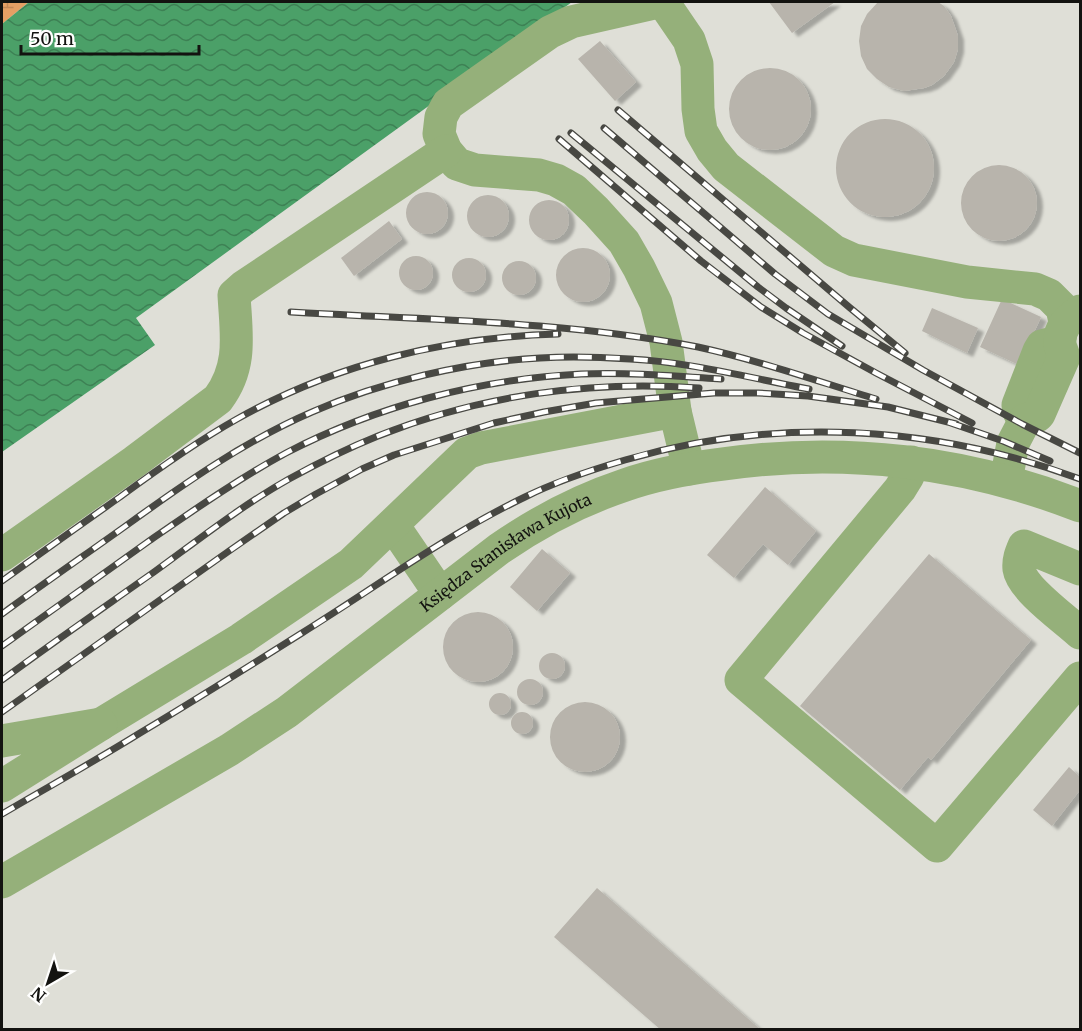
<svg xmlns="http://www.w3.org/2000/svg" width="1082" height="1031" font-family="Merriweather,serif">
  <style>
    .wetland { fill: url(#wetland-marsh) }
    .water { fill: url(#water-waves) }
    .building { fill: #b8b4ac; filter: url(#shadow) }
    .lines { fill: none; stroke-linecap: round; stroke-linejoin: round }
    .minor { stroke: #95b07a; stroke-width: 33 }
    .rail-casing { stroke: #484843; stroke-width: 7 }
    .rail { stroke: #fffffe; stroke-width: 4.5; stroke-dasharray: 14; stroke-linecap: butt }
    .labels { text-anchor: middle; stroke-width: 4.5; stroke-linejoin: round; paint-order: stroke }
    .street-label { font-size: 16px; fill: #131310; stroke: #fffffe }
  </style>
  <defs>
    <pattern id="wetland-marsh" width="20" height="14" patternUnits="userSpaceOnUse" patternTransform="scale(1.5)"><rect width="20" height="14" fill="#e59f64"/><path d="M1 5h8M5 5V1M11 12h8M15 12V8" fill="none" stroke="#c48856"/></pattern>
    <pattern id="water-waves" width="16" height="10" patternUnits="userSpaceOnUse" patternTransform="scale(1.5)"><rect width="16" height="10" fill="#4ba068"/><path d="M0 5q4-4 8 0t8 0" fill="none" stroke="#3d8154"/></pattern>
    <filter id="shadow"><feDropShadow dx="6" dy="4" stdDeviation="1.5" flood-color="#0004"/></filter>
  </defs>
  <rect width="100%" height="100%" fill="#dfdfd7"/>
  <path class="wetland" d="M3,2H29L2,24V3Z"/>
  <path class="water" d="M29,2H572L136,318L155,345L2,452V24Z"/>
  <path class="building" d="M769,2H835L792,33Z
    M878,2H938L944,6L951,16L958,36V49L954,62L944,76L932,85L924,88L904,91L889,87L877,79L867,69L861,56L859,41L861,26L867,14Z
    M600,41L636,82L615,101L578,59Z
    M729 109a41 41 0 1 1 82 0a41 41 0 1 1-82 0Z
    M836 168a49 49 0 1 1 98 0a49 49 0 1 1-98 0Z
    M961 203a38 38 0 1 1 76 0a38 38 0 1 1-76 0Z
    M406 213a21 21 0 1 1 42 0a21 21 0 1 1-42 0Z
    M467 216a21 21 0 1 1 42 0a21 21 0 1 1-42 0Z
    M529 220a20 20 0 1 1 40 0a20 20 0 1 1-40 0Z
    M389,221L402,239L354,276L341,258Z
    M556 275a27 27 0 1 1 54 0a27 27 0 1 1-54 0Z
    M399 273a17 17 0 1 1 34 0a17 17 0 1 1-34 0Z
    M452 275a17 17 0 1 1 34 0a17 17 0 1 1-34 0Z
    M502 278a17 17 0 1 1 34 0a17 17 0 1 1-34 0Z
    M1002,299L1041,317L1019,365L980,347Z
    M932,308L978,328L967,353L922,331Z
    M765,487L816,531L788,565L763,544L734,578L707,555Z
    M542,549L570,573L537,611L510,587Z
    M929,554L1031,640L931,760L928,757L900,790L800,706Z
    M443 647a35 35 0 1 1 70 0a35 35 0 1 1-70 0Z
    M539 666a13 13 0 1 1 26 0a13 13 0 1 1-26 0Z
    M517 692a13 13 0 1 1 26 0a13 13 0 1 1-26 0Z
    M489 704a11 11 0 1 1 22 0a11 11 0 1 1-22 0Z
    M550 737a35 35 0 1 1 70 0a35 35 0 1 1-70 0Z
    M511 723a11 11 0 1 1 22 0a11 11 0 1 1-22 0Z
    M1069,767L1080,777V790L1052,826L1033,810Z
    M597,888L761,1030H661L554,937Z"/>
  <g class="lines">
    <g class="minor">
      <path d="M659,2L571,22L550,32L448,104L441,117L439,134L446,151L457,164L475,170L539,175L556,180L574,190L596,211L624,242L639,268L656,303L666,342L675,411"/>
      <path d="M663,2L689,40L697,64L698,109L701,131L712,150L726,167L834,251L854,260L967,282L1035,289L1049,295L1062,308L1065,322"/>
      <path d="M1025,420L1019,412L1018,405L1039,351L1042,346L1053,343L1060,337"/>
      <path d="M911,462L908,476L900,489L741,680L937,846L1080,678"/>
      <path d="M1006,481L1013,443L1025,420L1037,416L1039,414L1064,357C1063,352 1060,348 1060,343C1059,327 1069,319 1080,311"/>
      <path d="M393,525L440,594"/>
      <path d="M2,555L134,462L218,399C243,366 236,333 234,295L243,287L446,151"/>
      <path d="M1080,569L1024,546C1021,553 1018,560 1019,569C1022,589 1065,619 1080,633"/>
      <path d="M101,724L241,639L351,564L467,453L481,448L675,411L689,469"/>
      <path d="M2,741L101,724L2,786"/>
      <path id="s1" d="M2,882L229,750L287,712L499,549C538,522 580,500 625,485C656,474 690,468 723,464C844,447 966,461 1080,506"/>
    </g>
    <defs>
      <path id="rail" d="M618,110L849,307L905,353
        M604,128L775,274L828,314L923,370L1022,424L1080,453
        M571,133L758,287L786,308L842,346
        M559,139L701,261L761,307L803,333L876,373L972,423
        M291,312C427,320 564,321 698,347C758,360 817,381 876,399
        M948,422L1003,441L1050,461
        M2,581C41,553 80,525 120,497C158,469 196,442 237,419C335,364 446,337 558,334
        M2,614C43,584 85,555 127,525C185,483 245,441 312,412C380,382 465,362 540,358C570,356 600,357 630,359C690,362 750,378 809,389
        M2,646C51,611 100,576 149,541C194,510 238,479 286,453C376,406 479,379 581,374C628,372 675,376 721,379
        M2,680C52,643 103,608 154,572C198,540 241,506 289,479C318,463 348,448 378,436C480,395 591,380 699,388
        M2,712L229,551L284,513L316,494L362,469L394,455L494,423L544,412L596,403L714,393H758L808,396L888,407L956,424
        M2,814C48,787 95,761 140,733C195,700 248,667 302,633C376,587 446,535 525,497C557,481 591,470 625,460C775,416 935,425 1080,479"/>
    </defs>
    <use href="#rail" class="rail-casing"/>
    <use href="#rail" class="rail"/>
  </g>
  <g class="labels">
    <g class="street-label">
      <text dy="6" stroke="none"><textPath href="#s1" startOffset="603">Księdza Stanisława Kujota</textPath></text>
    </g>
  </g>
  <rect width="1082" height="1031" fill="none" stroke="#131310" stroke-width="6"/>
  <g transform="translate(48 983) rotate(219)" stroke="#fffffe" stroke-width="4.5" paint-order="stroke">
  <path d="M0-4.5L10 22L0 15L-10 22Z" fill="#131310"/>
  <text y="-9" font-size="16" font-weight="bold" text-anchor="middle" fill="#131310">N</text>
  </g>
  <path d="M21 45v9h178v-9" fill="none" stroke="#131310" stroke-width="3"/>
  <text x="30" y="45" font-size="18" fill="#131310" stroke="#fffffe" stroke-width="4.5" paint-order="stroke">50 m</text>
</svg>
